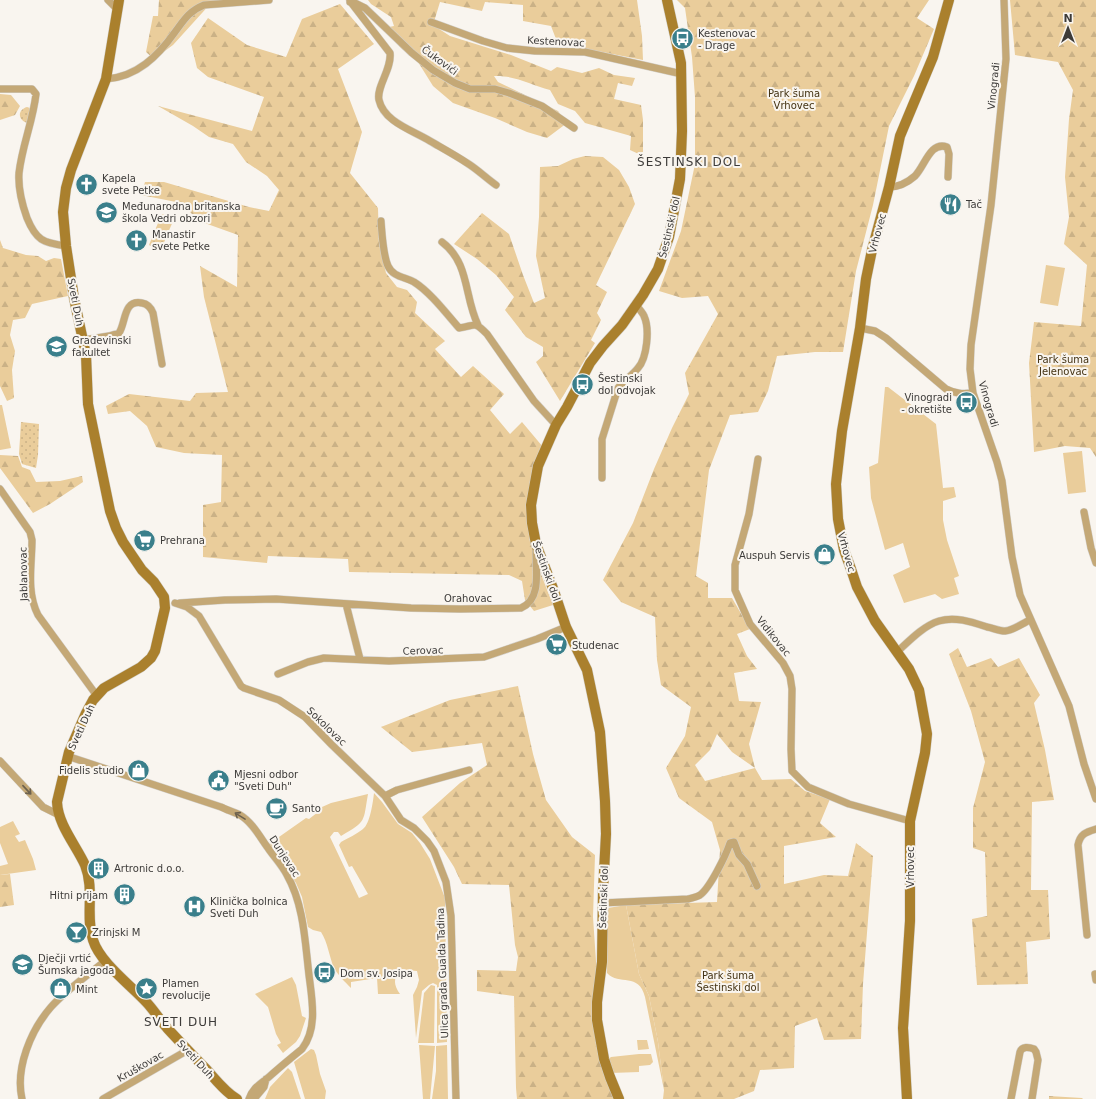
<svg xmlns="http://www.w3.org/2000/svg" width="1096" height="1099" font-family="'DejaVu Sans',sans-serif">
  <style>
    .green { fill: #eacd9b }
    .forest { fill: url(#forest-firs); fill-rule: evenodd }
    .park { fill: url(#park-dots) }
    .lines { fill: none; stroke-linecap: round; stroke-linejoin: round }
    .street-casing { stroke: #d3d0cb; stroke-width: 8 }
    .secondary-casing { stroke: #d3d0cb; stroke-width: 11 }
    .street { stroke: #c4a876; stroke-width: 7 }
    .secondary { stroke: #aa802d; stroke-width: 10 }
    .oneway { stroke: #6c614e }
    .labels { text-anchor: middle; stroke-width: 4; stroke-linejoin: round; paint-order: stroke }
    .poi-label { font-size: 10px; fill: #3d3b39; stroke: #f9f5ef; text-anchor: start }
    .street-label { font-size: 10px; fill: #3d3b39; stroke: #f9f5ef }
    .park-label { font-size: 10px; fill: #433212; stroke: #f9f5ef }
    .quarter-label { font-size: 12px; letter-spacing: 1px; fill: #3d3b39; stroke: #f9f5ef }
  </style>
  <defs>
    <pattern id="forest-firs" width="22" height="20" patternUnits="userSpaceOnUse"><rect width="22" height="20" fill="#eacd9b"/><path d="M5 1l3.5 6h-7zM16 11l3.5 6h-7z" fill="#cab186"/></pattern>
    <pattern id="park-dots" width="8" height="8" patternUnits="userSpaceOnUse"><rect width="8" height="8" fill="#eacd9b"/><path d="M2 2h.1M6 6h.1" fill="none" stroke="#cab186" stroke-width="1.8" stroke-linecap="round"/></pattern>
  </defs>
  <rect width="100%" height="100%" fill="#f9f5ef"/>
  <path class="green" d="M162,214L174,219L167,235L155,230Z
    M1046,265L1065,268L1058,306L1040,303Z
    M885,387H888L936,424L943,488L954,487L956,497L943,501V520L947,540L959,576L954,578L959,594L942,599L935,594L904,603L893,575L910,567L903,543L885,550L871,498L869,467L878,463Z
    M0,405H2L11,448L0,450Z
    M1082,451L1086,492L1068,494L1063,453Z
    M374,793L382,802L398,824L412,833L420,843L430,859L445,898L447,1042L437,1043V985L433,983L429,985L422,991L416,1038L413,995L417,987L419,980L417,971L406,970L399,971C393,980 394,985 400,994H378L377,978L351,982V988C345,982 338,975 334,968C329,956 328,943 321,932L313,930L308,927L302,897L296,883L269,844L306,818L309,819L322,809V807L331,803L368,794C363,822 367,821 341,836L338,832H334L330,837L359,898L368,894L352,866L349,867L339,845L341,842C348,838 357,834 363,829C370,824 373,802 374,793Z
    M13,821L20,834L15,836L19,842L25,840L33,859L36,870L0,875V866L8,864L0,843V827Z
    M626,905L639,974L649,996L658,1042L664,1090L645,997C639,972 619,986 607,973L608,908Z
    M292,977L296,985L302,1016L306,1018L300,1036L296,1042L283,1053L277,1045L281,1043L276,1034L268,1007L255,994Z
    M431,985L435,986L434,1043H418L424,993Z
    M637,1040H647L649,1049L638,1050Z
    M419,1045L435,1046L430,1099H423Z
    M447,1045L448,1099H432L436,1071V1046Z
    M311,1049L314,1050L316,1055L320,1074L326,1091L325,1099H305L294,1062Z
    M639,1054H651L653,1062L650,1065L639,1066V1072L611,1073L607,1060L611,1057Z
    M288,1068L292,1072L301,1099H265L270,1087Z"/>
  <path class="forest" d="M159,0H253L212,2L173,45L154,59L146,52L153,16H158Z
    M368,0H637L642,36L643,60L571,46L556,39L551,26L523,21V5L485,2L482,11L440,2L433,25L450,36L511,55L551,71L557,67L582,73L599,68L614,75L635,78L632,86L618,83L614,99L641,105L643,120V156L630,150L631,136L585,123L575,111L558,104L550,90C531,85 514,75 494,76L498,82L558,111L567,123L547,138L527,132L495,118L453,103L433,86L418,62L401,48L384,28L394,26L391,17L371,4Z
    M677,0H929L917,18L934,29L914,76L889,126L873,205L856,271L843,352H815L777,356L768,391L758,412L730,415L709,470L696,576L708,583V598H732L750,629L737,634L747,656L757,669L734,673L739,701L761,702L749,744L755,768L762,780L791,779L805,791L830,799L820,823L836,837L784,846V884L824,875L848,876L856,843L873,856L863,984L861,1039L824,1040L817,1018L795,1026L794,1068L760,1070L754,1091L734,1099H663L664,1090L658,1042L649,996L639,974L626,905L717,902L720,850L712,822L679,798L666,768L685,736L691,707L661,685L657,660L655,617L621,602L603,580L633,523L654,469L672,428L689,394L685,373L718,314L708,296L682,298L659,291L681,231L695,164V97L692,57L685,8ZM717,734L732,752L755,768L705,781L695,765L710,750Z
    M1010,0H1096V457L1090,448L1065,446L1034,452L1029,363L1034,322L1081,326L1087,265L1064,244L1069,217L1065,177L1069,119L1073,90L1058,62L1015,55Z
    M340,4L374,44L338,69L362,132L350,173L378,208L379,243L386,273L397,287L407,290L417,302L415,313L445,341L435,349L461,377L473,366L504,394L490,410L510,434L522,422L543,447L533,465L527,503L530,542L539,569L553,605L534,611L525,600L522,581L509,575L349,572L348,559L268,556L267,563L203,557V505L221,502L222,455L184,453L156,447L147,426L130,411L108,414L106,406L129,394L190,401L196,393L228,392L204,297L200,266L237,287L238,235L199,221L181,203L141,195L145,182H164L249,207L269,211L279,190L267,176L246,162L233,144L209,137L193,126L158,106L252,131L264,97L208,77L197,68L191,43L208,18L247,45L286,57L302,19Z
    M0,94L11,95L20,106L15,115L0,120Z
    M585,156L603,157L619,170L629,187L635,204L596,285L607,292L597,313L601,320L591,340L595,343L560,401L536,362L543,356V347L526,337L505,310L514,297L496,275L477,259L454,244L482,213L509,234L523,275L534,303L545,298L536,256L539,217L540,167L558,166L573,159Z
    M0,240L3,248L26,255L38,256L46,261L54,258L61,259L68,296L32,304L25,318L13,320L10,335L15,351L12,370L14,398L7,401L0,386Z
    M0,455L18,456L22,467L30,470L36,482L60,481L82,476L83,482L50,504L33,513L0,468Z
    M958,648L967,667L991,658L998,667L1019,658L1040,695L1034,703L1045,750L1054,800L1032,802L1031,890H1048L1050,939L1026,942L1028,984L977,985L972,919L987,916L985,852L973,848V808L985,762L971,711L949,654Z
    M518,686L533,754L546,800L572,837L595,855L593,917L597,976L594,999L615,1099H517L516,1088L514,996L477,991V970L516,971L518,957L515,945L509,885L462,884L454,867L422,817L460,783L487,765L482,743L412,752L381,727L450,700Z
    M10,874L14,905L0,907V875Z
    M1049,1096L1082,1098L1083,1099H1049Z"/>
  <path class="park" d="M27,107L30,108L27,123C18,120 17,110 27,107Z
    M155,230L167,235L161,250L149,245Z
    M21,422L39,424L38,455L36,468L22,464L19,454Z"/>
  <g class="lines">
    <defs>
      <path id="street" d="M108,0L118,10
        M1004,0L1006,59L991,205L971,345L970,369L973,393L997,462L1002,481L1012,557L1020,595L1069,706L1084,764L1096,799
        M350,1L390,53C392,69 376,87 379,100C384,122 412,130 430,141C442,148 455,155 467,163C477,169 486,178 496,185
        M350,2L355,3L365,8L412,53L433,70L455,83L470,89H495L509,93L542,106L574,128
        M431,22L483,41L507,48L535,51L585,52L682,74
        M106,79C137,77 158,56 175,32C184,20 189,11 204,5L269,0
        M1,89H32L36,94C33,121 22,146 19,173C18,188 22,204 27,218C36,240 43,243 66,246
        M889,187C899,187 907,183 915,176C925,166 930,141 947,147L949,154L948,177
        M381,221C382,234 383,255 388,266C393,277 405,277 414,282C430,292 446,313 459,328C476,326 473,320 487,334L534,401L556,425
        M442,242C470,263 464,297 478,325
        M860,328L875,331L886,338L946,389C956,394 963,394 973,393
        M84,340L109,336L119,333C126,323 123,299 142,303C148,304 151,308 153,313L162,364
        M758,459L749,514L735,565V590L750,624L783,663L790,676L792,689L791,749L792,771L808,787L849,804L910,821
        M602,478V439L618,388C624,380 632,376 638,368C647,358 650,329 644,316C643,313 639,309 637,306
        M0,489L30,532L32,540C32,564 26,592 38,615L97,696
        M1084,512L1091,548L1096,563
        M175,603L187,607L199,616L241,686L244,688L279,700L305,717L331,744L385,796L401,820L414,828L427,841L434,851L446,882L451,916L456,1099
        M180,603L225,600L276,599L411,608L460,609L521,608C543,599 535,567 536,548
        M346,604L360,659
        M897,652C909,641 923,626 939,621C955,616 972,622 987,627C993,628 999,631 1005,631C1014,630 1023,623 1030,620
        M278,674L308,662L324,658L389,661L484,657L537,639L566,627
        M67,756L221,807C227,810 234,812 240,815C252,822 260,837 268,848C274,857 282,865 287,875C304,905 305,942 309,975C312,1000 318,1028 302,1049C291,1058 280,1067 270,1076C261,1084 253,1087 249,1099
        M0,761L43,807L59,815
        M385,796L397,790L469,770
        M602,903L688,899C692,898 697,897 700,895C710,888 726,855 730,843L734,842L739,855L747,864L757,886
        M1087,935L1078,845C1080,834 1086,832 1096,829
        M1095,974L1096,980
        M22,1099C15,1068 31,1030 51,1007C66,990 87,976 105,961
        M103,1099L188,1050
        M254,1099L264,1087L266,1079
        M1011,1099L1020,1052C1022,1046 1029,1047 1034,1049L1036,1052L1038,1060L1032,1099"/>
      <path id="secondary" d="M119,0L106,79L71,170L66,188L63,212L66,246L74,298L86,355L88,404L110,511L116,528L123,542L142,570L154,582L164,597L165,608L155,651L151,658L141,667L104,688L93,700L86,713L69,752L57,802C58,825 76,845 85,865C95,890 85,916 93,940C100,963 132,986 148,1004C155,1012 160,1020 167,1028C180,1042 193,1056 207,1070C216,1080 225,1092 237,1099
        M619,1099L610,1077L604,1059L597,1020V1002L602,962L603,891L606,834L605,801L600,732L587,670L566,627L554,591L536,544L532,523L531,505L538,466L556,425L567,407L590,363L603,346L622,325L643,295L658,269L669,237L680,179L682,131L681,63L667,0
        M907,1099L903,1028L910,921V821L925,753L927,734L919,690L909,669L875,621L857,587L851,569L844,550L838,519L836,484L842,431L860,328L866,279L872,250L889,187L900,136L933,57L949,0"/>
    </defs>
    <use href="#street" class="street-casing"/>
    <use href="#secondary" class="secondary-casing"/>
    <use href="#street" class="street"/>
    <use href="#secondary" class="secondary"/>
  </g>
  <defs><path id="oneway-shaft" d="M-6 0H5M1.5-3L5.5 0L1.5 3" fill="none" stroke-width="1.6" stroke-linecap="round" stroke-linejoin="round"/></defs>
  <g class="oneway">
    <use href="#oneway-shaft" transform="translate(27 790) rotate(47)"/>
    <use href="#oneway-shaft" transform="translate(240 816) rotate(-148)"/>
  </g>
  <defs>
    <symbol id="bus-disc" viewBox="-11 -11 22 22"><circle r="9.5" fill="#3a7f8b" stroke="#f9f5ef"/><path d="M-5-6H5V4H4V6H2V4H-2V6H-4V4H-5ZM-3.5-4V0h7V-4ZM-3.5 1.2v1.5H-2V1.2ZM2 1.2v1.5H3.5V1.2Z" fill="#fff"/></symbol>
    <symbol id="church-disc" viewBox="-11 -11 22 22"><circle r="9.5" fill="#3a7f8b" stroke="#f9f5ef"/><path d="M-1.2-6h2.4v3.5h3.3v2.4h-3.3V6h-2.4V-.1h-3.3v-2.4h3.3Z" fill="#fff"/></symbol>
    <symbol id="restaurant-disc" viewBox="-11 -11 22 22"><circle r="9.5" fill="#3a7f8b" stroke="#f9f5ef"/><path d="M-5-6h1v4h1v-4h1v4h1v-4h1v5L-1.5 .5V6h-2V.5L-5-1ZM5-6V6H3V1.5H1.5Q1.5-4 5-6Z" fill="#fff"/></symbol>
    <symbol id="school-disc" viewBox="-11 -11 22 22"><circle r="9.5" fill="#3a7f8b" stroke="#f9f5ef"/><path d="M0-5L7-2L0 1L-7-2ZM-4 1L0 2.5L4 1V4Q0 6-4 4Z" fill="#fff"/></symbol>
    <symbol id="university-disc" viewBox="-11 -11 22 22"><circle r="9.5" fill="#3a7f8b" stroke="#f9f5ef"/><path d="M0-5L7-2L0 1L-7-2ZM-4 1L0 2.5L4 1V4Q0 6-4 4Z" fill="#fff"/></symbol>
    <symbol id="supermarket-disc" viewBox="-11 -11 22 22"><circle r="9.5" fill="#3a7f8b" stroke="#f9f5ef"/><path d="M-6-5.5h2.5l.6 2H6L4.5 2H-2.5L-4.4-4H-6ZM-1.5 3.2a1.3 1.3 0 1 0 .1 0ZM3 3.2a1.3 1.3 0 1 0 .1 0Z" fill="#fff"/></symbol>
    <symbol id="shop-disc" viewBox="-11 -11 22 22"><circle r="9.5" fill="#3a7f8b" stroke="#f9f5ef"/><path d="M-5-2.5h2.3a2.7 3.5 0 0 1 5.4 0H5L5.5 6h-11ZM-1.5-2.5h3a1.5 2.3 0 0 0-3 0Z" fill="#fff"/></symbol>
    <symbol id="civic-disc" viewBox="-11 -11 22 22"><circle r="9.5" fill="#3a7f8b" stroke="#f9f5ef"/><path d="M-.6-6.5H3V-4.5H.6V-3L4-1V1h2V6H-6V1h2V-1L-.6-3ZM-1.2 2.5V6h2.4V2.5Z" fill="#fff"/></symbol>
    <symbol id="cafe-disc" viewBox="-11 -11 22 22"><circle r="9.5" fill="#3a7f8b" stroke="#f9f5ef"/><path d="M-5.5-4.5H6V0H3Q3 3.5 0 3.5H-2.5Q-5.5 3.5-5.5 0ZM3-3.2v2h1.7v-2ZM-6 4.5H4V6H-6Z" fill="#fff"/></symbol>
    <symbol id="building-disc" viewBox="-11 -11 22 22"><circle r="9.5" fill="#3a7f8b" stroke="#f9f5ef"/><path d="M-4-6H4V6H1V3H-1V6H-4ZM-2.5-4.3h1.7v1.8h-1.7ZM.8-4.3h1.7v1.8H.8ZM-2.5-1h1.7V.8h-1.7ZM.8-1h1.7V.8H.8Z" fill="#fff"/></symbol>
    <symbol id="hospital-disc" viewBox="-11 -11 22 22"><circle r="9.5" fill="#3a7f8b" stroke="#f9f5ef"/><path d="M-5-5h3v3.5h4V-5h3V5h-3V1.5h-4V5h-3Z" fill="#fff"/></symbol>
    <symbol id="bar-disc" viewBox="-11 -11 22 22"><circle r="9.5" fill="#3a7f8b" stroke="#f9f5ef"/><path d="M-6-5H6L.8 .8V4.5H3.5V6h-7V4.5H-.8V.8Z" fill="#fff"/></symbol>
    <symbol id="sight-disc" viewBox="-11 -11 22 22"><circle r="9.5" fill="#3a7f8b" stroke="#f9f5ef"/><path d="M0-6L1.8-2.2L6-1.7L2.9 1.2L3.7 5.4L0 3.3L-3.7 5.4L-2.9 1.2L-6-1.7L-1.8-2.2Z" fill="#fff"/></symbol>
  </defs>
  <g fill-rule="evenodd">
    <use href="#bus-disc" x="670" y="26" width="25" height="25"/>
    <use href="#church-disc" x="74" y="172" width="25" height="25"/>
    <use href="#restaurant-disc" x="938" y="192" width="25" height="25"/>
    <use href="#school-disc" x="94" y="200" width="25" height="25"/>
    <use href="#church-disc" x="124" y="228" width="25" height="25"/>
    <use href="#university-disc" x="44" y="334" width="25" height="25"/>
    <use href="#bus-disc" x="570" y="372" width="25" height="25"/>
    <use href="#bus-disc" x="954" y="390" width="25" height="25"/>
    <use href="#supermarket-disc" x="132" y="528" width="25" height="25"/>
    <use href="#shop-disc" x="812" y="542" width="25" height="25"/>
    <use href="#supermarket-disc" x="544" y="632" width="25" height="25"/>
    <use href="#shop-disc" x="126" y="758" width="25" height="25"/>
    <use href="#civic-disc" x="206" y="768" width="25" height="25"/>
    <use href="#cafe-disc" x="264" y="796" width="25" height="25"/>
    <use href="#building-disc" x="86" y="856" width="25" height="25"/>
    <use href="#building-disc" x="112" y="882" width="25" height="25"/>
    <use href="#hospital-disc" x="182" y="894" width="25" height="25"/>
    <use href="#bar-disc" x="64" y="920" width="25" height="25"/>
    <use href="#school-disc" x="10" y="952" width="25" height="25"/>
    <use href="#bus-disc" x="312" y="960" width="25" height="25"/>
    <use href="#shop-disc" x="48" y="976" width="25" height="25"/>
    <use href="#sight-disc" x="134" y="976" width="25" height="25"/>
  </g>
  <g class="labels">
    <g class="poi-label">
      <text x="698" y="37">Kestenovac<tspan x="698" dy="12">- Drage</tspan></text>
      <text x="102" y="182">Kapela<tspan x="102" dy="12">svete Petke</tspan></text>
      <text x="966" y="208">Tač</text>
      <text x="122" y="210">Međunarodna britanska<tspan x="122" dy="12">škola Vedri obzori</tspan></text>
      <text x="152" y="238">Manastir<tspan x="152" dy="12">svete Petke</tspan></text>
      <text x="72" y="344">Građevinski<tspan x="72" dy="12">fakultet</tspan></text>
      <text x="598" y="382">Šestinski<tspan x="598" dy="12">dol odvojak</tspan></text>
      <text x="952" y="401" text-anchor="end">Vinogradi<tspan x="952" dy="12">- okretište</tspan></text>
      <text x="160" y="544">Prehrana</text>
      <text x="810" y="559" text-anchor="end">Auspuh Servis</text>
      <text x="572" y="649">Studenac</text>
      <text x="124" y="774" text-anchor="end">Fidelis studio</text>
      <text x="234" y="778">Mjesni odbor<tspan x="234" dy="12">"Sveti Duh"</tspan></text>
      <text x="292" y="812">Santo</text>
      <text x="114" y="872">Artronic d.o.o.</text>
      <text x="108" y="899" text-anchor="end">Hitni prijam</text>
      <text x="210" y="905">Klinička bolnica<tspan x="210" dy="12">Sveti Duh</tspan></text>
      <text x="92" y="936">Zrinjski M</text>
      <text x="38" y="962">Dječji vrtić<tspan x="38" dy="12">Šumska jagoda</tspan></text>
      <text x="340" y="977">Dom sv. Josipa</text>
      <text x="162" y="987">Plamen<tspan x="162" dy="12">revolucije</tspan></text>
      <text x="76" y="993">Mint</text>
    </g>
    <g class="street-label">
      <text transform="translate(556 41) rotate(3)" y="4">Kestenovac</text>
      <text transform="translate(440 60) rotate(36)" y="4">Čukovići</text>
      <text transform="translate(993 86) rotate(-84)" y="4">Vinogradi</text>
      <text transform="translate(669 227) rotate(-77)" y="4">Šestinski dol</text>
      <text transform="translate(877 233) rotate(-75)" y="4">Vrhovec</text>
      <text transform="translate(76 302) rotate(79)" y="4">Sveti Duh</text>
      <text transform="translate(989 404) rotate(74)" y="4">Vinogradi</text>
      <text transform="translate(847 552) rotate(74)" y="4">Vrhovec</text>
      <text transform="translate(547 571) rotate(70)" y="4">Šestinski dol</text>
      <text transform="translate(23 574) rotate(-91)" y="4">Jablanovac</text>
      <text x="468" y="602">Orahovac</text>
      <text transform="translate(774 636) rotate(51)" y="4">Vidikovac</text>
      <text transform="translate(423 650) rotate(-2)" y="4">Cerovac</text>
      <text transform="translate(327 726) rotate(44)" y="4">Sokolovac</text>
      <text transform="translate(81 727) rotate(-65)" y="4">Sveti Duh</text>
      <text transform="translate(285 856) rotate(57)" y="4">Dunjevac</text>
      <text transform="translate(910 867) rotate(-90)" y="4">Vrhovec</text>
      <text transform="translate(603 897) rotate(-88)" y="4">Šestinski dol</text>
      <text transform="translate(442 973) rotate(-92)" y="4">Ulica grada Gualda Tadina</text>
      <text transform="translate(196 1059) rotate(47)" y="4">Sveti Duh</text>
      <text transform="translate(140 1066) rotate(-30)" y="4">Kruškovac</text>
    </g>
    <g class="park-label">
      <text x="794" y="97">Park šuma<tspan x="794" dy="12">Vrhovec</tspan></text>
      <text x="1063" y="363">Park šuma<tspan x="1063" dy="12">Jelenovac</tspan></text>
      <text x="728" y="979">Park šuma<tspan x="728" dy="12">Šestinski dol</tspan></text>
    </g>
    <g class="quarter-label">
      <text x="689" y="166">ŠESTINSKI DOL</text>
      <text x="181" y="1026">SVETI DUH</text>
    </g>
  </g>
  <g transform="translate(1068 28)" stroke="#f9f5ef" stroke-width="3" paint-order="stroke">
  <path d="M0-3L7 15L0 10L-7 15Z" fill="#3d3b39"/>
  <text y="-6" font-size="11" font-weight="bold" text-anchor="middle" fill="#3d3b39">N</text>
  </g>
</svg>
